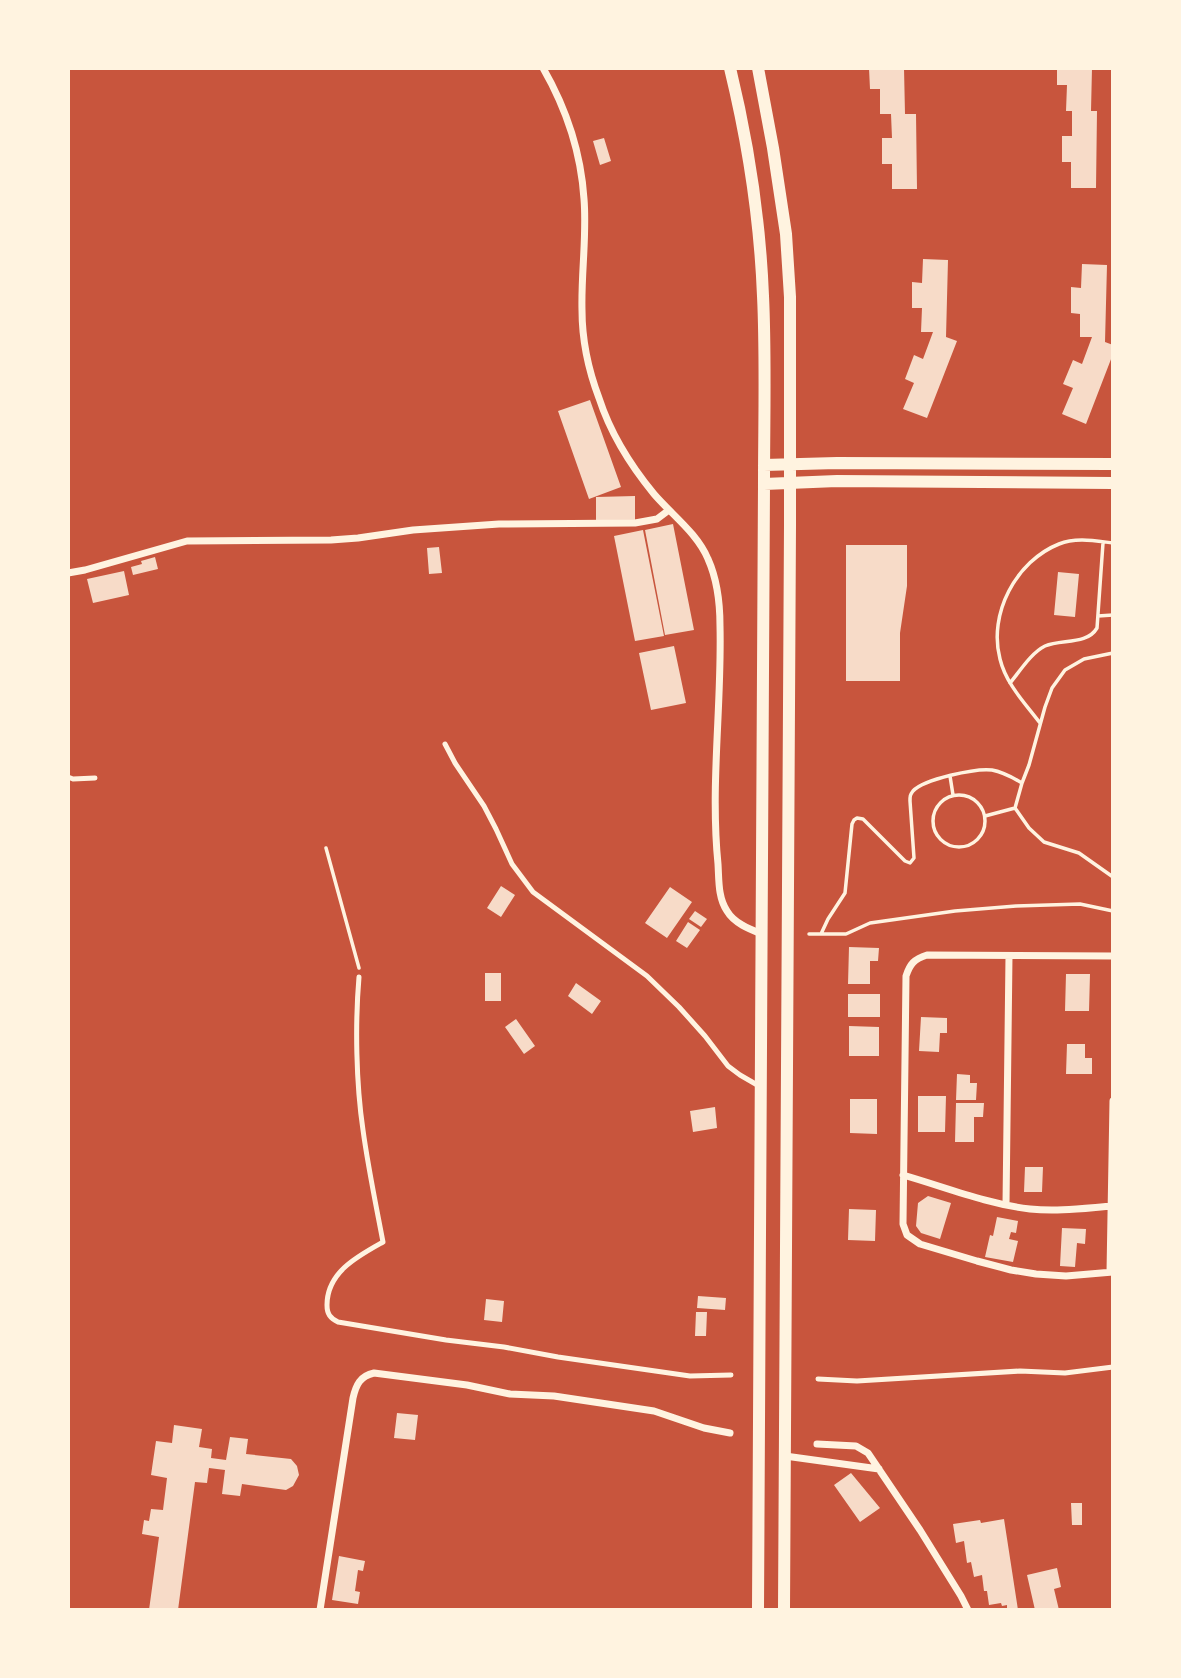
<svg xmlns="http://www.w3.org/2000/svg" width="1181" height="1678" font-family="'Noto Serif',serif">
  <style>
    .building { fill: #f7dbc8 }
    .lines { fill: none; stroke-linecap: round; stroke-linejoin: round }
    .path { stroke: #fff3e0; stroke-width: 3.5 }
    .service { stroke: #fff3e0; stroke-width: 5 }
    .minor { stroke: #fff3e0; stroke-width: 7 }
    .tertiary { stroke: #fff3e0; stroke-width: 12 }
  </style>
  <rect width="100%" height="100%" fill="#c8553d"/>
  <path class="building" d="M869,68H904L905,114H916L917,189H892V164H882V138H892L891,114H880V89H870Z
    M1057,68H1092L1091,111H1097L1096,188H1071V162H1062V136H1072V111H1066L1067,85H1057Z
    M604,138L611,161L600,165L593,141Z
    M923,259L948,260L946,337L957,341L927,418L903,409L914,383L905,379L914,355L923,359L933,332H921L922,308H912V282L922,283Z
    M1082,264L1107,265L1105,342L1113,345V354L1086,424L1062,414L1073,388L1063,384L1073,360L1082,364L1092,337H1080V314L1071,313V287L1081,288Z
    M590,400L621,487L589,499L558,411Z
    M635,496V520H596V497Z
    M673,524L694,630L665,635L645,530Z
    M643,530L664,636L635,641L614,536Z
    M846,545H907V586L900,633V681H846Z
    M439,547L442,573L429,574L427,548Z
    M155,557L158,569L133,575L131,567L142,564L141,561Z
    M124,571L129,595L93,603L87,579Z
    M1058,572L1079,574L1075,617L1054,615Z
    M674,646L686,703L651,710L639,653Z
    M501,886L515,895L501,917L487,908Z
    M670,887L692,902L667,938L645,923Z
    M695,911L707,919L701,927L689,919Z
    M688,922L700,930L687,948L676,941Z
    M849,947L879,948L878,961H870V984H848Z
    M485,973H501V1001H485Z
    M1066,974H1090L1089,1011H1065Z
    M576,983L601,1001L592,1014L568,996Z
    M848,994H880V1017H848Z
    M921,1017L947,1018V1033H940L939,1052L919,1051Z
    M516,1019L535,1046L524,1054L505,1027Z
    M849,1026L879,1027V1056H849Z
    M1067,1044H1085V1058H1092V1074H1066Z
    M957,1074L970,1075V1083H977L976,1100H956Z
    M918,1096H946L945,1132H918Z
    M850,1099H877V1134L850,1133Z
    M956,1103H984L983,1117H974V1142H955Z
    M715,1107L717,1128L693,1132L690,1111Z
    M1025,1167H1043L1042,1192H1024Z
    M928,1196L951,1203L940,1239L921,1233L916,1226L918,1203Z
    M849,1209L876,1210L875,1241L848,1240Z
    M997,1217L1018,1221L1016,1233L1011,1232L1009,1239L1018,1241L1013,1262L985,1257L990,1235L993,1236Z
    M1062,1228L1086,1229L1085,1244L1077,1243L1075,1267L1060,1266Z
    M698,1296L726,1298L725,1310L697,1308Z
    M486,1299L504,1301L502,1322L484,1320Z
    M696,1312H707L706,1336H695Z
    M397,1413L418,1415L415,1440L394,1438Z
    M174,1425L202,1429L199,1447L212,1449L211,1458L226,1460L230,1437L248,1439L246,1454L291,1459L297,1466L299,1475L293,1486L286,1490L242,1484L240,1496L222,1494L225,1470L209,1468L207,1483L195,1482L178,1610H149L159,1537L142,1534L144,1520L149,1521L151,1509L163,1510L167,1478L151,1475L156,1441L172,1443Z
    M851,1473L880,1508L860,1522L834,1485Z
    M1071,1503H1082V1525H1072Z
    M1004,1519L1018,1610L1007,1609V1605L1002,1606L1001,1603L989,1605L987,1591H984L982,1575L974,1577L971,1562L967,1563L964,1541L956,1543L953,1524L980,1520L981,1523Z
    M339,1556L365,1561L363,1571L358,1570L355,1591L360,1592L358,1604L332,1600Z
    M1057,1568L1061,1587L1054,1589L1059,1610H1035L1027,1575Z"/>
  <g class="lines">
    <path class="path" d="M1098,616L1113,615
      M1113,653L1084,659L1065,670L1052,688L1045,707L1029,765L1022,783L1015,808L1029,828L1044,842L1079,853L1113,877
      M1010,683C1020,671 1031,653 1045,646C1062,639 1087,645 1097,628L1103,543
      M1040,723C1025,703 1006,684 1000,659C988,614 1016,561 1059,544C1076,537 1096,541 1113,543
      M950,776L953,795
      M933 821a26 26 0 1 1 52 0a26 26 0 1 1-52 0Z
      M985,816L1015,808
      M326,848L359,968
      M809,934H846L870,923L955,911L1016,906L1080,904L1113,911
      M821,934L828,919L845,893L852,824L854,820L857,818L863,819L905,861L910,863L914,858L910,801C910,796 910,795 913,791C924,779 976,768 992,770C1003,772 1012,777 1022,783"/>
    <path class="service" d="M445,744L455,763L484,806L496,829L512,864L533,892L647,976L679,1007L705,1036L728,1066L740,1075L759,1086
      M68,777L73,779L95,778
      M359,977C355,1024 356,1083 363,1130C368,1167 376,1205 383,1242C358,1256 327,1272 327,1305C327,1314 330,1318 338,1322L446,1340L504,1347L558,1357L690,1376L731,1375
      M818,1379L857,1381L1020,1371L1065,1373L1113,1367"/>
    <path class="minor" d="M543,68C566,108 581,153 584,199C587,236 581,273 582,310C582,340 588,369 599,398C610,432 631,466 654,494C672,515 697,533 708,559C717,579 720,604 720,626C722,705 710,785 718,864C719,880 718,898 727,911C734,923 749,929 762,934
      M68,573L85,570L187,541L331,540L358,538L413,530L499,524L635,523L657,519L669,510
      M1113,956L927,955C914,959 910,964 906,976L903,1224L907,1235L920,1244L977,1261L1011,1270L1036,1274L1066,1276L1113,1272
      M903,1175C945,1187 987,1204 1030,1209C1058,1212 1086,1208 1113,1206
      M1006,1205L1009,956
      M1110,1272L1113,1101
      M817,1444L856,1446L868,1453L920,1530L961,1596L968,1610
      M785,1456L879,1469
      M320,1610L353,1398C356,1385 360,1376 374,1373L467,1385L510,1394L554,1396L654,1411L704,1428L730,1433"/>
    <path class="tertiary" d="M730,68C748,142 760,220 763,296C766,358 764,421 764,484L758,1610
      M758,68L773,148L786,234L790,297V525L784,1610
      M764,465L837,463L1113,464
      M764,484L837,481L1113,483"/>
  </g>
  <rect width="1181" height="1678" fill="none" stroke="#fff3e0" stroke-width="140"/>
</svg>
